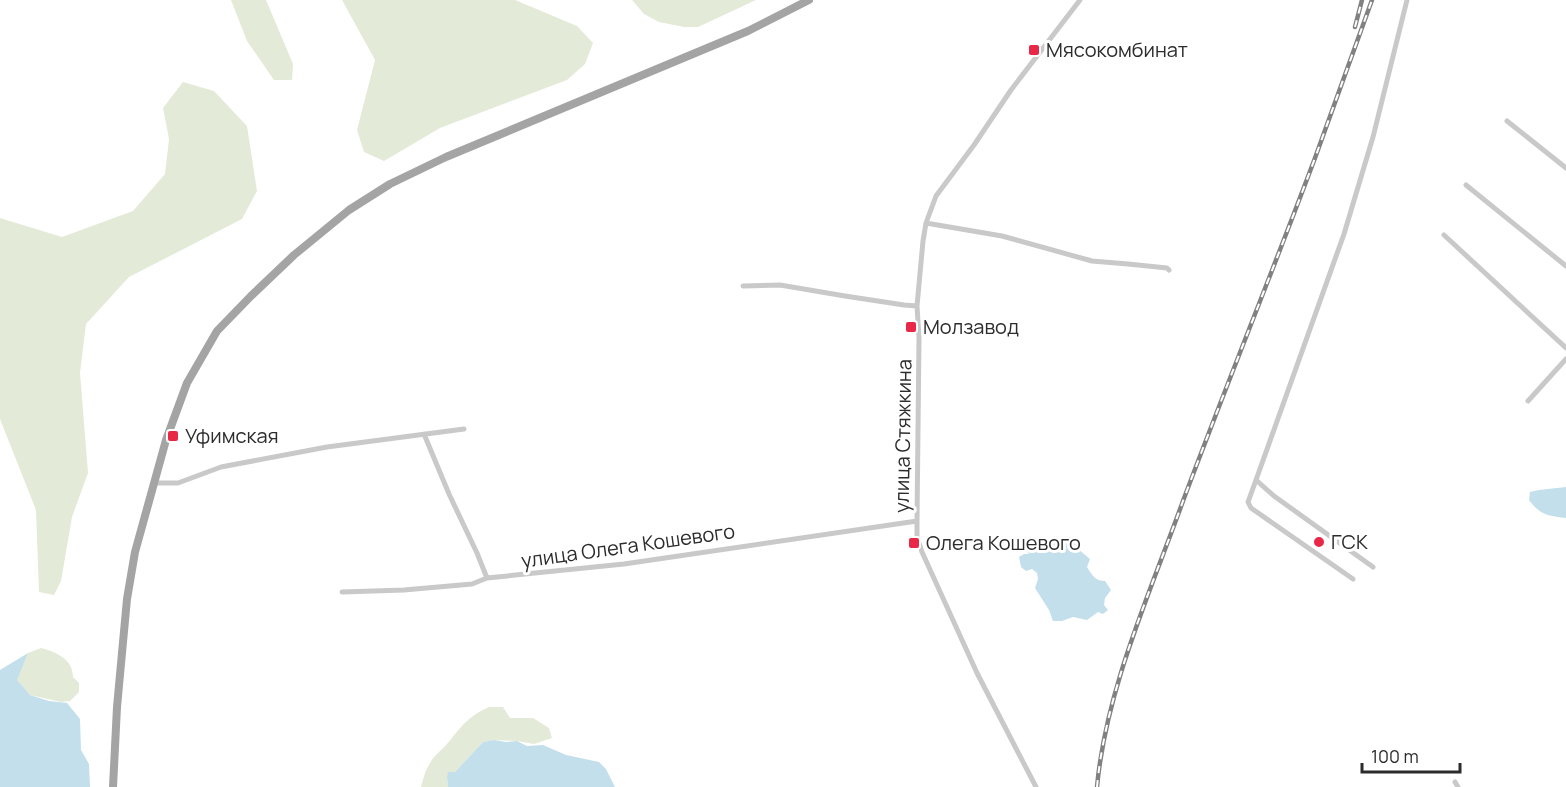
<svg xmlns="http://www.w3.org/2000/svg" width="1566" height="787" font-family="Manrope,sans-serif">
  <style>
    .green { fill: #e4ead8 }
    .water { fill: #c3dfeb }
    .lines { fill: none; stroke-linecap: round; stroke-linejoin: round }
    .minor { stroke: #c9c9c9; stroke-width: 5 }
    .primary { stroke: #a4a4a4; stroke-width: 8 }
    .rail-casing { stroke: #818181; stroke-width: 4.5 }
    .rail { stroke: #fff; stroke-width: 2; stroke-dasharray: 7; stroke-linecap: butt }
    .poi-dot { fill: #e92747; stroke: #fff; stroke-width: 2 }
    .labels { text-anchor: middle; stroke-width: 6; stroke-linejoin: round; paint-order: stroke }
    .poi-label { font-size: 20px; fill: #2c2c2c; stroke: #fff; text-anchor: start }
    .street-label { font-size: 20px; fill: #2c2c2c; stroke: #fff }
  </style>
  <rect width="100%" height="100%" fill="#fff"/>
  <path class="green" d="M231,0H266L293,64L292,80H274L247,41Z
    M342,0H515L577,26L593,43L585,64L567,80L440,128L384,161L364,152L357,130L375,60Z
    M632,0H756L698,27H684L659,22L644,14Z
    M183,82L214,91L247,126L257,191L242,219L129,277L86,324L80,373L88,473L72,517L61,581L54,595L39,592L36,510L0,419V218L62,237L133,211L165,174L169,139L163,108Z
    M41,648C56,652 73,659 73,677L79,683V692L70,701L61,702L30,695L16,680L28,653Z
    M489,707H503L510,718H533L549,728L552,738L534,744L517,741L494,740L483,742L455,772L447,778L448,787H421C423,780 425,771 429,765C433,756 441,751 447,744C461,727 468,716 489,707Z"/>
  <path class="water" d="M1566,487V518C1548,516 1540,515 1529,500L1530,492L1539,490Z
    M1071,540L1078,544V549L1090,559L1087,567C1092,575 1095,581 1105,581L1111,590L1105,598L1104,605L1108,610L1103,614L1098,612L1087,620L1073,617L1062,621H1053L1049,610L1035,588L1038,579L1037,573L1032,569L1026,571L1021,567L1019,557L1024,554H1029L1022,545L1032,546L1042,543H1061Z
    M28,653L17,680L30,695L49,701L67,703L80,719L81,750L89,764L90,787H0V670Z
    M494,740L506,742L517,741L527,746L543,745L566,755L599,762L606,769L615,787H448L447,778L448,772H455L483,742Z"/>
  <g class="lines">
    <path class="minor" d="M1507,121L1566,168
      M1466,185L1566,266
      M926,223L1002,236L1092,261L1128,264L1167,268L1169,270
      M1444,235L1566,348
      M743,286L780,285L845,296L904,305L917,306
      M1528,401L1566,359
      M424,434L449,494L477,553L487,578
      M1256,480L1248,502L1251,508L1353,579
      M155,483H178L221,467L327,447L464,429
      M1373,567L1274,496L1256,480L1344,234L1373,137L1407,0
      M342,592L404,590L472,584L487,578L624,564L917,521
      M1455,782L1458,787
      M1036,787L977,673L922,552L917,537V521L919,338L917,306L923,241L926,223L936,196L974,145L1011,90L1080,0"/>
    <path class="primary" d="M113,787L117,707L127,599L135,552L166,440L187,383L217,331L251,296L294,255L349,210L390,184L446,157L748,31L809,0"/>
    <defs>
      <path id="rail" d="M1355,27L1362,0
        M1097,787C1106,689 1150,593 1183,501C1226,386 1272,273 1315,158C1334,105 1353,53 1372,0"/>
    </defs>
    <use href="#rail" class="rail-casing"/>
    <use href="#rail" class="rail"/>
  </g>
  <g class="poi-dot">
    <rect x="1028" y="44" width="12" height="12" rx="3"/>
    <rect x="905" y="321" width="12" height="12" rx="3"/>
    <rect x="167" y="430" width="12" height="12" rx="3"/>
    <circle cx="1319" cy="542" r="6"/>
    <rect x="908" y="537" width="12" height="12" rx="3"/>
  </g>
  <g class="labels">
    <g class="poi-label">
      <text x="1046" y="57">Мясокомбинат</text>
      <text x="923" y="334">Молзавод</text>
      <text x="185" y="443">Уфимская</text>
      <text x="1331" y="549">ГСК</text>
      <text x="926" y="550">Олега Кошевого</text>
    </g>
    <g class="street-label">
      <text transform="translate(903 436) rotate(-89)" y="7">улица Стяжкина</text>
      <text transform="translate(628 546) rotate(-8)" y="7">улица Олега Кошевого</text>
    </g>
  </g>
  <path d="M1362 763v9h98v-9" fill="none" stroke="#2c2c2c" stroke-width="3"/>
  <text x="1371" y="763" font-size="18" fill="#2c2c2c" stroke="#ffffff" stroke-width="4.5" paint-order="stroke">100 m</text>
</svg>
